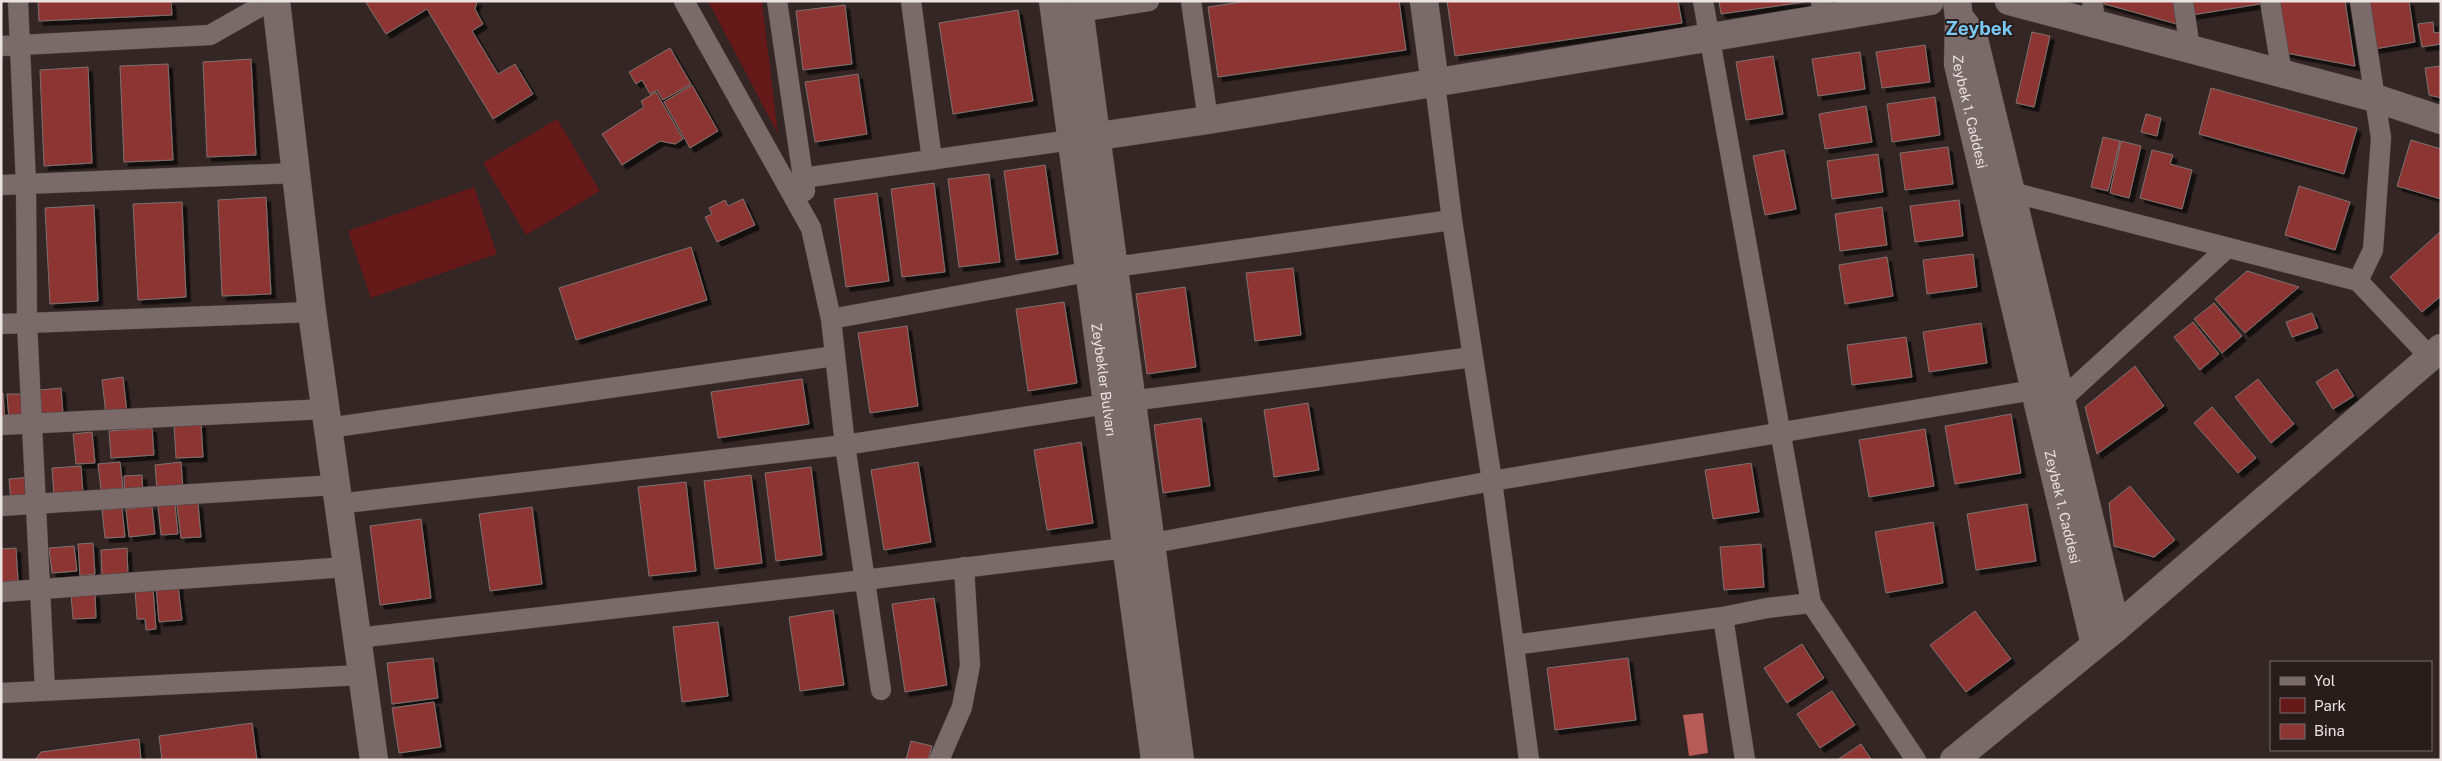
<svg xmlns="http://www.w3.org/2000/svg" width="2442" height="761" font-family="'Public Sans',sans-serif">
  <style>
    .green { fill: #651919 }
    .water { fill: #b75b56 }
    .building { fill: #8d3533; stroke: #7f716f; filter: url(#shadow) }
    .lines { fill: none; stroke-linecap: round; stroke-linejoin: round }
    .street-casing { stroke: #4c4241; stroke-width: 21 }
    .secondary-casing { stroke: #4c4241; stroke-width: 29 }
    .street { stroke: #7a6b6a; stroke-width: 20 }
    .secondary { stroke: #7a6b6a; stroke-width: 28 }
    .labels { text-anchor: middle; stroke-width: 4; stroke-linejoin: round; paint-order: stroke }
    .street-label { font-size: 14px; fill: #ebe2e1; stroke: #291d1c }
    .district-label { font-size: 19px; font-weight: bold; fill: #7ac9f5; stroke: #291d1c }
  </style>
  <defs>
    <filter id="shadow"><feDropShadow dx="4.5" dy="4.5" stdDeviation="0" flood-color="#0009"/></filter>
  </defs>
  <rect width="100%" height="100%" fill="#332625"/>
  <path class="green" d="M708,1H762L778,134Z
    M557,119L600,191L526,235L483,163Z
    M474,187L497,254L371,298L348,231Z"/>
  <path class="water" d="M1703,713L1708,753L1689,756L1683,715Z"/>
  <path class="building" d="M38,1H171L172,15L39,21Z
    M365,1H477L475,9L483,24L472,31L498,74L515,64L533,94L493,119L427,9L386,34Z
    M1249,1H1399L1406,50L1218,77L1208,7Z
    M1447,1H1678L1682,23L1455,56Z
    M1719,1H1805V2L1721,14Z
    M2101,1H2176L2180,25L2101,3Z
    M2189,1H2260V4L2192,15Z
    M2278,1H2345L2355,66L2286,53Z
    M2366,1H2409L2415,42L2374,49Z
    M845,5L852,64L803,70L796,11Z
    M1018,10L1033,101L953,114L939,23Z
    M2433,22L2434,33L2441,32V44L2422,47L2418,24Z
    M2032,32L2050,36L2034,107L2016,103Z
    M1925,45L1930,82L1882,88L1876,52Z
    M670,48L691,84L663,100L657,90L650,94L642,80L636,84L629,72Z
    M1860,52L1865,89L1818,96L1812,59Z
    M1773,56L1783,114L1746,120L1736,62Z
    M251,59L256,155L207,157L203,62Z
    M168,64L173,160L124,162L120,66Z
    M2441,66V98L2429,95L2425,68Z
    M88,67L92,163L44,166L40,70Z
    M858,74L867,134L815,142L805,82Z
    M692,85L718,131L690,148L664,102Z
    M2211,88L2357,128L2344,174L2199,134Z
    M656,92L683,139L675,144L660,141L622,165L602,134L644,107L641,101Z
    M1935,97L1940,135L1892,142L1887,104Z
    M1866,106L1872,142L1825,149L1819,114Z
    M2146,114L2161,118L2157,136L2141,132Z
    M2103,137L2120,141L2108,191L2091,187Z
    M2411,140L2441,149V199L2397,186Z
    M2121,141L2141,146L2129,198L2110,193Z
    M1948,147L1953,184L1905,190L1900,153Z
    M1784,150L1796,209L1765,215L1753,156Z
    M2152,150L2173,155L2170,164L2192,170L2182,209L2140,198Z
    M1878,154L1883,192L1832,199L1827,161Z
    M1045,165L1058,254L1016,260L1004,171Z
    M989,174L1000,262L959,267L948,179Z
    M934,183L945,272L902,277L891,189Z
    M2299,186L2350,202L2335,250L2285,235Z
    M877,193L889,281L846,287L834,199Z
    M266,197L271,294L222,296L218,200Z
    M743,199L755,225L717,242L705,217L712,214L709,208L725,200L728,206Z
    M1959,200L1963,236L1915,242L1910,206Z
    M182,202L186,297L138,300L133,204Z
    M94,205L98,301L50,304L45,208Z
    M1882,207L1887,245L1840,251L1835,214Z
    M2441,231V296L2422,312L2390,277Z
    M691,247L707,300L576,340L559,288Z
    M1973,254L1977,287L1927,294L1923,260Z
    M1887,257L1893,296L1845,304L1839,265Z
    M1293,268L1301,335L1255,341L1246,273Z
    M2247,271L2299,287L2245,333L2215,299Z
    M1185,287L1196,367L1147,374L1136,294Z
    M1064,302L1077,383L1028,391L1016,309Z
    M2214,303L2242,336L2222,353L2194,319Z
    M2312,313L2318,328L2292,337L2286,322Z
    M2193,322L2219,354L2200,370L2174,337Z
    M1981,323L1987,363L1929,372L1923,332Z
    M907,326L918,406L870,413L858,333Z
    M1906,337L1912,377L1852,385L1847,345Z
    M2135,366L2164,406L2097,454L2085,407Z
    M2337,369L2354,396L2333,409L2316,382Z
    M123,377L127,413L106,415L102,380Z
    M802,379L809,424L718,438L711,392Z
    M2258,379L2294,424L2271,443L2235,397Z
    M61,388L63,414L42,416L40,390Z
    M1,393H3L5,422H1Z
    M7,394H25L26,419L9,420Z
    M1308,403L1319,470L1274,477L1264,410Z
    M2212,407L2256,458L2238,473L2194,423Z
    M2011,414L2021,473L1955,484L1945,426Z
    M1201,418L1210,486L1163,493L1154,425Z
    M201,423L203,457L176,458L174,425Z
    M152,428L154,455L111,458L109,431Z
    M1925,429L1934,486L1869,497L1859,440Z
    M92,432L95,463L76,464L73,434Z
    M1081,442L1093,523L1047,530L1034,450Z
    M120,462L123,488L101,490L98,464Z
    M181,462L183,489L157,491L155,465Z
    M918,462L931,542L884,550L871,470Z
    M1751,463L1759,512L1713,519L1705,470Z
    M81,466L83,493L54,496L52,468Z
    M811,467L822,555L776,561L765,473Z
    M142,475L143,495L125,496L124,476Z
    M751,475L762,563L715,569L704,481Z
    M32,477L33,500L11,501L9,479Z
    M686,482L696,571L649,576L638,487Z
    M2130,486L2175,540L2154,557L2114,546L2109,503Z
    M198,503L201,537L181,538L177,505Z
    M175,504L178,534L161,535L158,506Z
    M2027,504L2036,561L1976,570L1967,514Z
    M152,506L155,534L129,537L126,509Z
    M532,507L542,584L490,591L479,514Z
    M122,508L125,537L105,538L102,510Z
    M421,519L431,598L380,605L370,526Z
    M1933,522L1943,583L1886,593L1875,532Z
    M93,543L95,574L80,576L78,544Z
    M1761,544L1764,587L1724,590L1720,547Z
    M74,546L77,571L52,573L49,548Z
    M16,548L18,581L1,582V549Z
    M127,548L128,576L102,577L101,550Z
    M178,585L182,620L159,622L156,587Z
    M153,588L156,629L146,630L145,619H137L135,589Z
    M95,593L96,618L73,619L71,595Z
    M934,598L947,685L905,692L892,604Z
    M833,610L844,685L800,691L789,617Z
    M1975,611L2011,659L1966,692L1930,645Z
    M718,622L728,696L682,702L673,627Z
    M1802,644L1824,678L1787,703L1764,668Z
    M433,658L438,698L392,704L387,663Z
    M1628,658L1636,720L1555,730L1547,668Z
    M1832,691L1855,725L1820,748L1797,714Z
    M434,702L441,747L399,753L392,708Z
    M252,723L257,760H162L159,736Z
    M139,739L141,760H35L41,752Z
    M911,741L932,746L928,760H906Z
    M1861,744L1872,760H1837Z"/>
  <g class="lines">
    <defs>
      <path id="street" d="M18,1L26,184L27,323L45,690
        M684,1L811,228L831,319L845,445L881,690
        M777,1L805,191
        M911,1L932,160
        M1191,1L1208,120
        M1703,1L1811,603L1916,760
        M1821,1L1824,19
        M2092,1L2096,23
        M2183,1L2190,49
        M2270,1L2282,74
        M1079,12L1149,1
        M1,46L210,35L270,1
        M1435,84L1452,220L1492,481L1529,760
        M803,178L1071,140
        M1,185L296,173
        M2011,192L2358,281L2430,357
        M2358,281L2373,250L2381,138L2360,1
        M831,319L1114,267L1452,220
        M1,324L312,312
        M2060,401L2226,249
        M1,425L326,409
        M328,428L835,356
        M337,504L845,445L1107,404L1473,357
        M1,506L335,485
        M1,592L346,567
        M357,638L864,580L1126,548L1492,481L2033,390
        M1514,645L1723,617
        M1,693L362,675
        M939,760L962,707L970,665L964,567
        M1745,760L1723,617L1767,608L1811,603"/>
      <g id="secondary">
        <path d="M276,1L312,312L374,760"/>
        <path id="s1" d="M1053,1L1155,760"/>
        <path d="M1078,1L1180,760"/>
        <path d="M1424,1L1435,84"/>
        <path id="s2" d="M1957,1L1959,18L1958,64L2095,645"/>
        <path d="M2009,1L2375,98L2441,120"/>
        <path d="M1963,22L1973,35L2116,628"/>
        <path d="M1071,140L1208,120L1930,1"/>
        <path d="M1954,760L2116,628L2441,348"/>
      </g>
    </defs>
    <use href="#street" class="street-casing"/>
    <use href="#secondary" class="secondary-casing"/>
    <use href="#street" class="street"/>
    <use href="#secondary" class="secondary"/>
  </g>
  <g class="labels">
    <g class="street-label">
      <text dy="5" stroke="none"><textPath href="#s2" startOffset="112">Zeybek 1. Caddesi</textPath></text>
      <text dy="5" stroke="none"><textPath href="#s1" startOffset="382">Zeybekler Bulvarı</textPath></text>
      <text dy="5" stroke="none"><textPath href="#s2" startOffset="518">Zeybek 1. Caddesi</textPath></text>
    </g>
    <g class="district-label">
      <text x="1979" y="35">Zeybek</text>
    </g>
  </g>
  <rect width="2442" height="761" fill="none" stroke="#ebe2e1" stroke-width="5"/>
  <rect x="2270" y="661" width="162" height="90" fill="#291d1c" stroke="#776c6b"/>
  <rect x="2280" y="677" width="25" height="8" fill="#7a6b6a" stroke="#776c6b"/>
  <text x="2314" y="686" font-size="15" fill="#ebe2e1">Yol</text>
  <rect x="2280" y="698" width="25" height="15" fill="#651919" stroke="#776c6b"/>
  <text x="2314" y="711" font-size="15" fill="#ebe2e1">Park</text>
  <rect x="2280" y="724" width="25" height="15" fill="#8d3533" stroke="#776c6b"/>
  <text x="2314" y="736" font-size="15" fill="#ebe2e1">Bina</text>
</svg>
